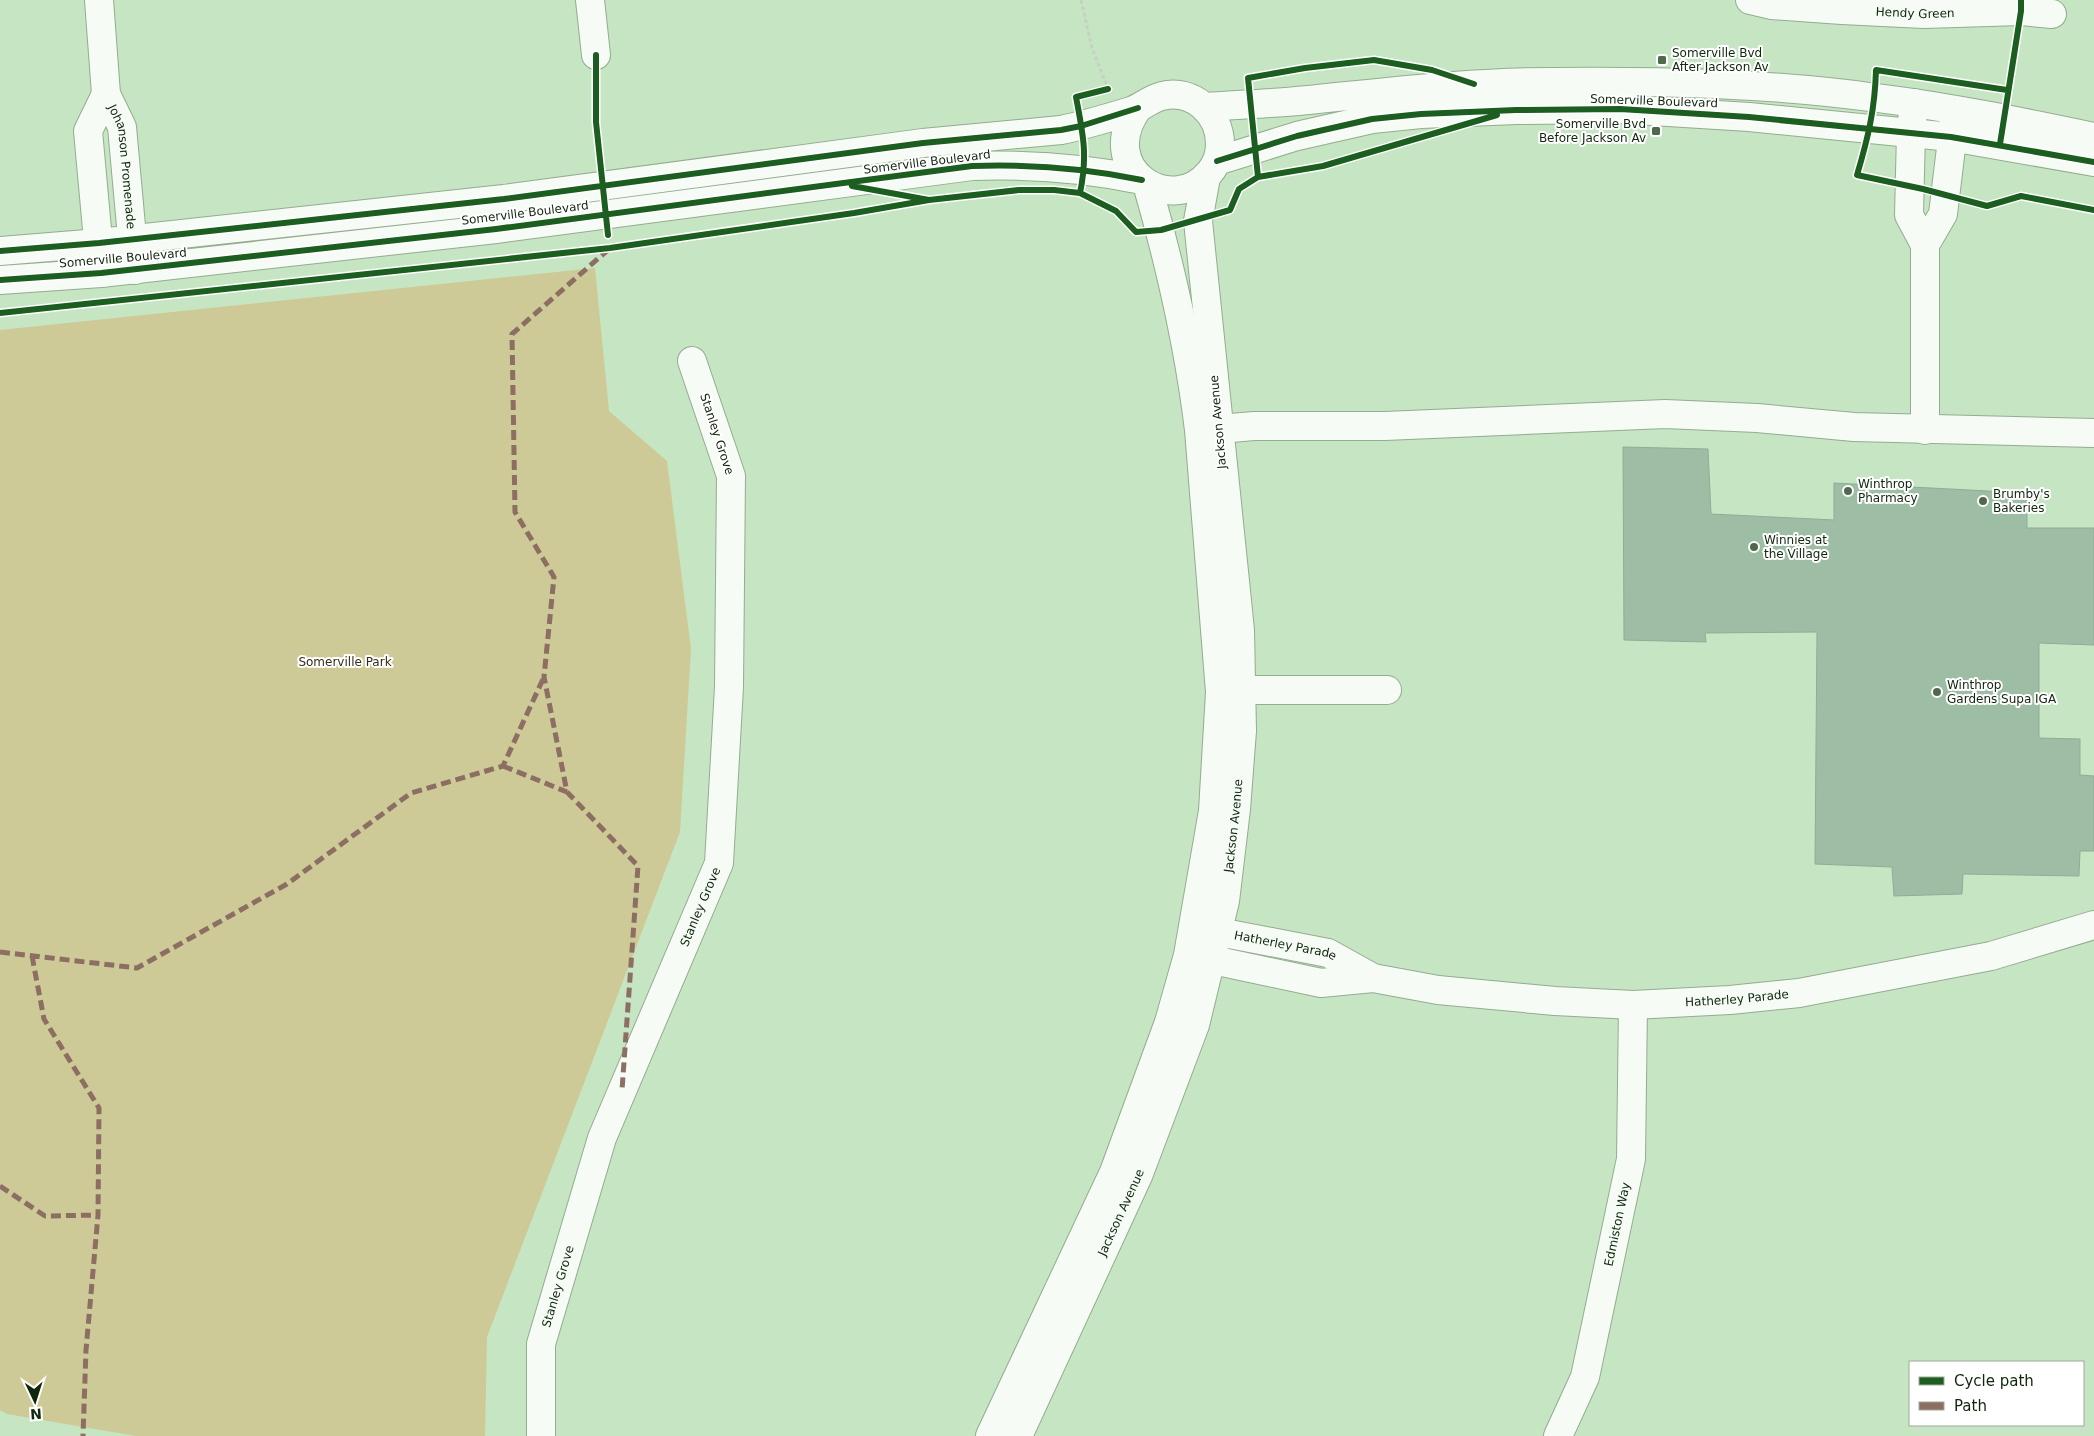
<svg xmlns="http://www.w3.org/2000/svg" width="2094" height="1436" font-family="'DejaVu Sans',sans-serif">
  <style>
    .green { fill: #ceca98 }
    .building { fill: #9ebda5; stroke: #8ead96 }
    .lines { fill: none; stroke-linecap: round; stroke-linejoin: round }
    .minor-casing { stroke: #94ac90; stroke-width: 30 }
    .major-casing { stroke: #94ac90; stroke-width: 30 }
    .path { stroke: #c7d0c5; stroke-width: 3; stroke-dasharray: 4 2.5; stroke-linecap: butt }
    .minor { stroke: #f6fbf6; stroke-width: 28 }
    .major { stroke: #f6fbf6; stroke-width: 28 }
    .quiet { stroke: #8d6e63; stroke-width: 5; stroke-dasharray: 10 5; stroke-linecap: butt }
    .cycleway-casing { stroke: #fff; stroke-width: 9 }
    .cycleway { stroke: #1b5e20; stroke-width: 6 }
    .poi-dot { fill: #50694c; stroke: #fff; stroke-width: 2 }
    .labels { text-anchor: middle; stroke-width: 4; stroke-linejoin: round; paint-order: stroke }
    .street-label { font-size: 12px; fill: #10260d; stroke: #fff }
    .poi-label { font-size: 12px; fill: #10260d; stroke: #fff; text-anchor: start }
    .park-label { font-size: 12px; fill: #372c19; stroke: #fff }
  </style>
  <rect width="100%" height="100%" fill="#c6e5c2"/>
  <path class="green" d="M595,268L609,411L667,461L691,649L680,832L487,1337L485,1436H136L7,1414L0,1410V330Z"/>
  <path class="building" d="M1623,447L1708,449L1711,514L1834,520V483L2027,493V528H2094V645L2039,643V738L2080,739V775L2094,776V851H2080L2079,876L1963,874L1962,894L1894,896L1892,867L1815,864L1817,632L1705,633L1706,642L1624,640Z"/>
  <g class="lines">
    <defs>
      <g id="minor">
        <path id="s1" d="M99,0L106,94L122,127L135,270"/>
        <path d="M590,0L596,55"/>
        <path id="s2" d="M1750,0L1771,5L1842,10L1924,14L2021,11L2052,14"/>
        <path d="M1914,103L1911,132L1909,215L1925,245V430"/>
        <path d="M1925,245L1943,214L1955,115"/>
        <path d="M101,273L88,131L106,94"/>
        <path d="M1219,429L1254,426H1385L1665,414L1757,418L1854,427L2094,433"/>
        <path d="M1242,690H1387"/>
        <path id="s3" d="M1198,928L1328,953L1373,978"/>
        <path id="s4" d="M1194,956L1321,983L1373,978L1438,990L1555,1001L1633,1005L1730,1000L1799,993L1991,956L2094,925"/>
        <path id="s5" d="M541,1436V1344L602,1138L719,863L729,687L731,476L692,361"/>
        <path d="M990,1436L1114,1172L1169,1022L1188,955L1213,811L1220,692L1199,430C1189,347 1170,264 1147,184"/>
        <path id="s6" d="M1018,1436L1138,1176L1195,1025L1225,901L1236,809L1242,731L1240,630L1198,221L1206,177"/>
        <path id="s7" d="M1558,1436L1585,1377L1631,1159L1633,1005"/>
      </g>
      <path id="major" d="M1205,107C1232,105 1259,104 1286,102C1374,94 1461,82 1550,82C1658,81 1770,83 1877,98C1950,107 2022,122 2094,137
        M1217,161L1297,136L1372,119L1421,114L1516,110L1620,109L1749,117L1951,137L2094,162
        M0,251L99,243L504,199L923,143L1061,130C1085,125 1108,118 1131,111C1142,107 1150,99 1162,96C1193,88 1220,114 1220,144C1220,154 1216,165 1210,172C1172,219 1094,169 1138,108
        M0,280L101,273L496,229L972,166C1030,164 1085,168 1142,180"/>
    </defs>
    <use href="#minor" class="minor-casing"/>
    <use href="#major" class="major-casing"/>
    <path class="path" d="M1081,0L1092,48L1106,84"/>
    <use href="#minor" class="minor"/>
    <use href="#major" class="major"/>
    <path class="quiet" d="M609,249L512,334L515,512L554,577L544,677L567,792L638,866L622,1090
      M503,766L567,792
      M0,952L137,968L287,884L411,793L503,766L544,677
      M32,956L44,1019L99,1108L98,1215L86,1350L83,1436
      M0,1186L45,1216L98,1215"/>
    <defs>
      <path id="cycleway" d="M596,55V122L608,235
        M2007,90L1876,70C1875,109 1868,138 1857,175L1923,189L1987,206L2021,196L2094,210
        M2000,144L2021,11V0
        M1217,161L1297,136L1372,119L1421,114L1516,110L1620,109L1749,117L1951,137L2094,162
        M1258,177L1323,166L1497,115
        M852,186L929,200L1019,190H1054L1080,193L1116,211L1136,232L1161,230L1230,210L1239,189L1258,177L1248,78L1305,68L1374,60L1432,70L1474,84
        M1080,193C1088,155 1083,134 1076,97L1108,89
        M0,251L99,243L504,199L923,143L1061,130L1081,126L1138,108
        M0,280L101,273L496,229L972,166C1030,164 1085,168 1142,180
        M0,313L610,248L854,213L929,200"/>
    </defs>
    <use href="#cycleway" class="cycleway-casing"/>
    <use href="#cycleway" class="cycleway"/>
  </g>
  <g class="poi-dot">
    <rect x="1657" y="55" width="10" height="10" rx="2.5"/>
    <rect x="1651" y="126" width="10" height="10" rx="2.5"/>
    <circle cx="1848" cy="491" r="5"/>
    <circle cx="1983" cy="501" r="5"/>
    <circle cx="1754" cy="547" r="5"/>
    <circle cx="1937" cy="692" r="5"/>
  </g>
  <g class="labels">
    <g class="street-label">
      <text dy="4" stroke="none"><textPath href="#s2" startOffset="166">Hendy Green</textPath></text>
      <text transform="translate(1654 101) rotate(2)" y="4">Somerville Boulevard</text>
      <text transform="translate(927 162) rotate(-7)" y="4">Somerville Boulevard</text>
      <text dy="4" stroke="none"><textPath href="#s1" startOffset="170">Johanson Promenade</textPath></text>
      <text transform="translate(525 213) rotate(-7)" y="4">Somerville Boulevard</text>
      <text transform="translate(123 258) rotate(-5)" y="4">Somerville Boulevard</text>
      <text transform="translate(1218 422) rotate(-95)" y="4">Jackson Avenue</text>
      <text transform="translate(717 434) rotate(72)" y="4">Stanley Grove</text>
      <text dy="4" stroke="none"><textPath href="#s6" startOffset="651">Jackson Avenue</textPath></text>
      <text dy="4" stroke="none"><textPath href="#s5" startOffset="558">Stanley Grove</textPath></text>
      <text dy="4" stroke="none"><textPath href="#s3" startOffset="89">Hatherley Parade</textPath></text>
      <text dy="4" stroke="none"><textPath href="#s4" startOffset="548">Hatherley Parade</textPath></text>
      <text dy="4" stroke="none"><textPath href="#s6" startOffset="246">Jackson Avenue</textPath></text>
      <text dy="4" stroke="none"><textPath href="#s7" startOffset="221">Edmiston Way</textPath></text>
      <text dy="4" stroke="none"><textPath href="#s5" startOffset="152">Stanley Grove</textPath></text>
    </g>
    <g class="poi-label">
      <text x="1672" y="57">Somerville Bvd<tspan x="1672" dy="14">After Jackson Av</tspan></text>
      <text x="1646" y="128" text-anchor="end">Somerville Bvd<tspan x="1646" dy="14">Before Jackson Av</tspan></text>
      <text x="1858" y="488">Winthrop<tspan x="1858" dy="14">Pharmacy</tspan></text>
      <text x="1993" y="498">Brumby's<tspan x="1993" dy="14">Bakeries</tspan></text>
      <text x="1764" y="544">Winnies at<tspan x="1764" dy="14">the Village</tspan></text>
      <text x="1947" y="689">Winthrop<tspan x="1947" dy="14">Gardens Supa IGA</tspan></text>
    </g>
    <g class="park-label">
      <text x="345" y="666">Somerville Park</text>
    </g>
  </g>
  <rect x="1909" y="1361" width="175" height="65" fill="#ffffff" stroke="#9fa89e"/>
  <rect x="1919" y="1377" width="25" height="8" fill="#1b5e20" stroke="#9fa89e"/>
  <text x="1954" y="1386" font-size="15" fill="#10260d">Cycle path</text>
  <rect x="1919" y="1402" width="25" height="8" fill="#8d6e63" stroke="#9fa89e"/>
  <text x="1954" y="1411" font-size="15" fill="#10260d">Path</text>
  <g transform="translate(35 1401) rotate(176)" stroke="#ffffff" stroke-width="4" paint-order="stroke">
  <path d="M0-4L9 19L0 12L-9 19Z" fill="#10260d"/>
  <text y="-8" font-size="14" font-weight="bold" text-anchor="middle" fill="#10260d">N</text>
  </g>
</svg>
